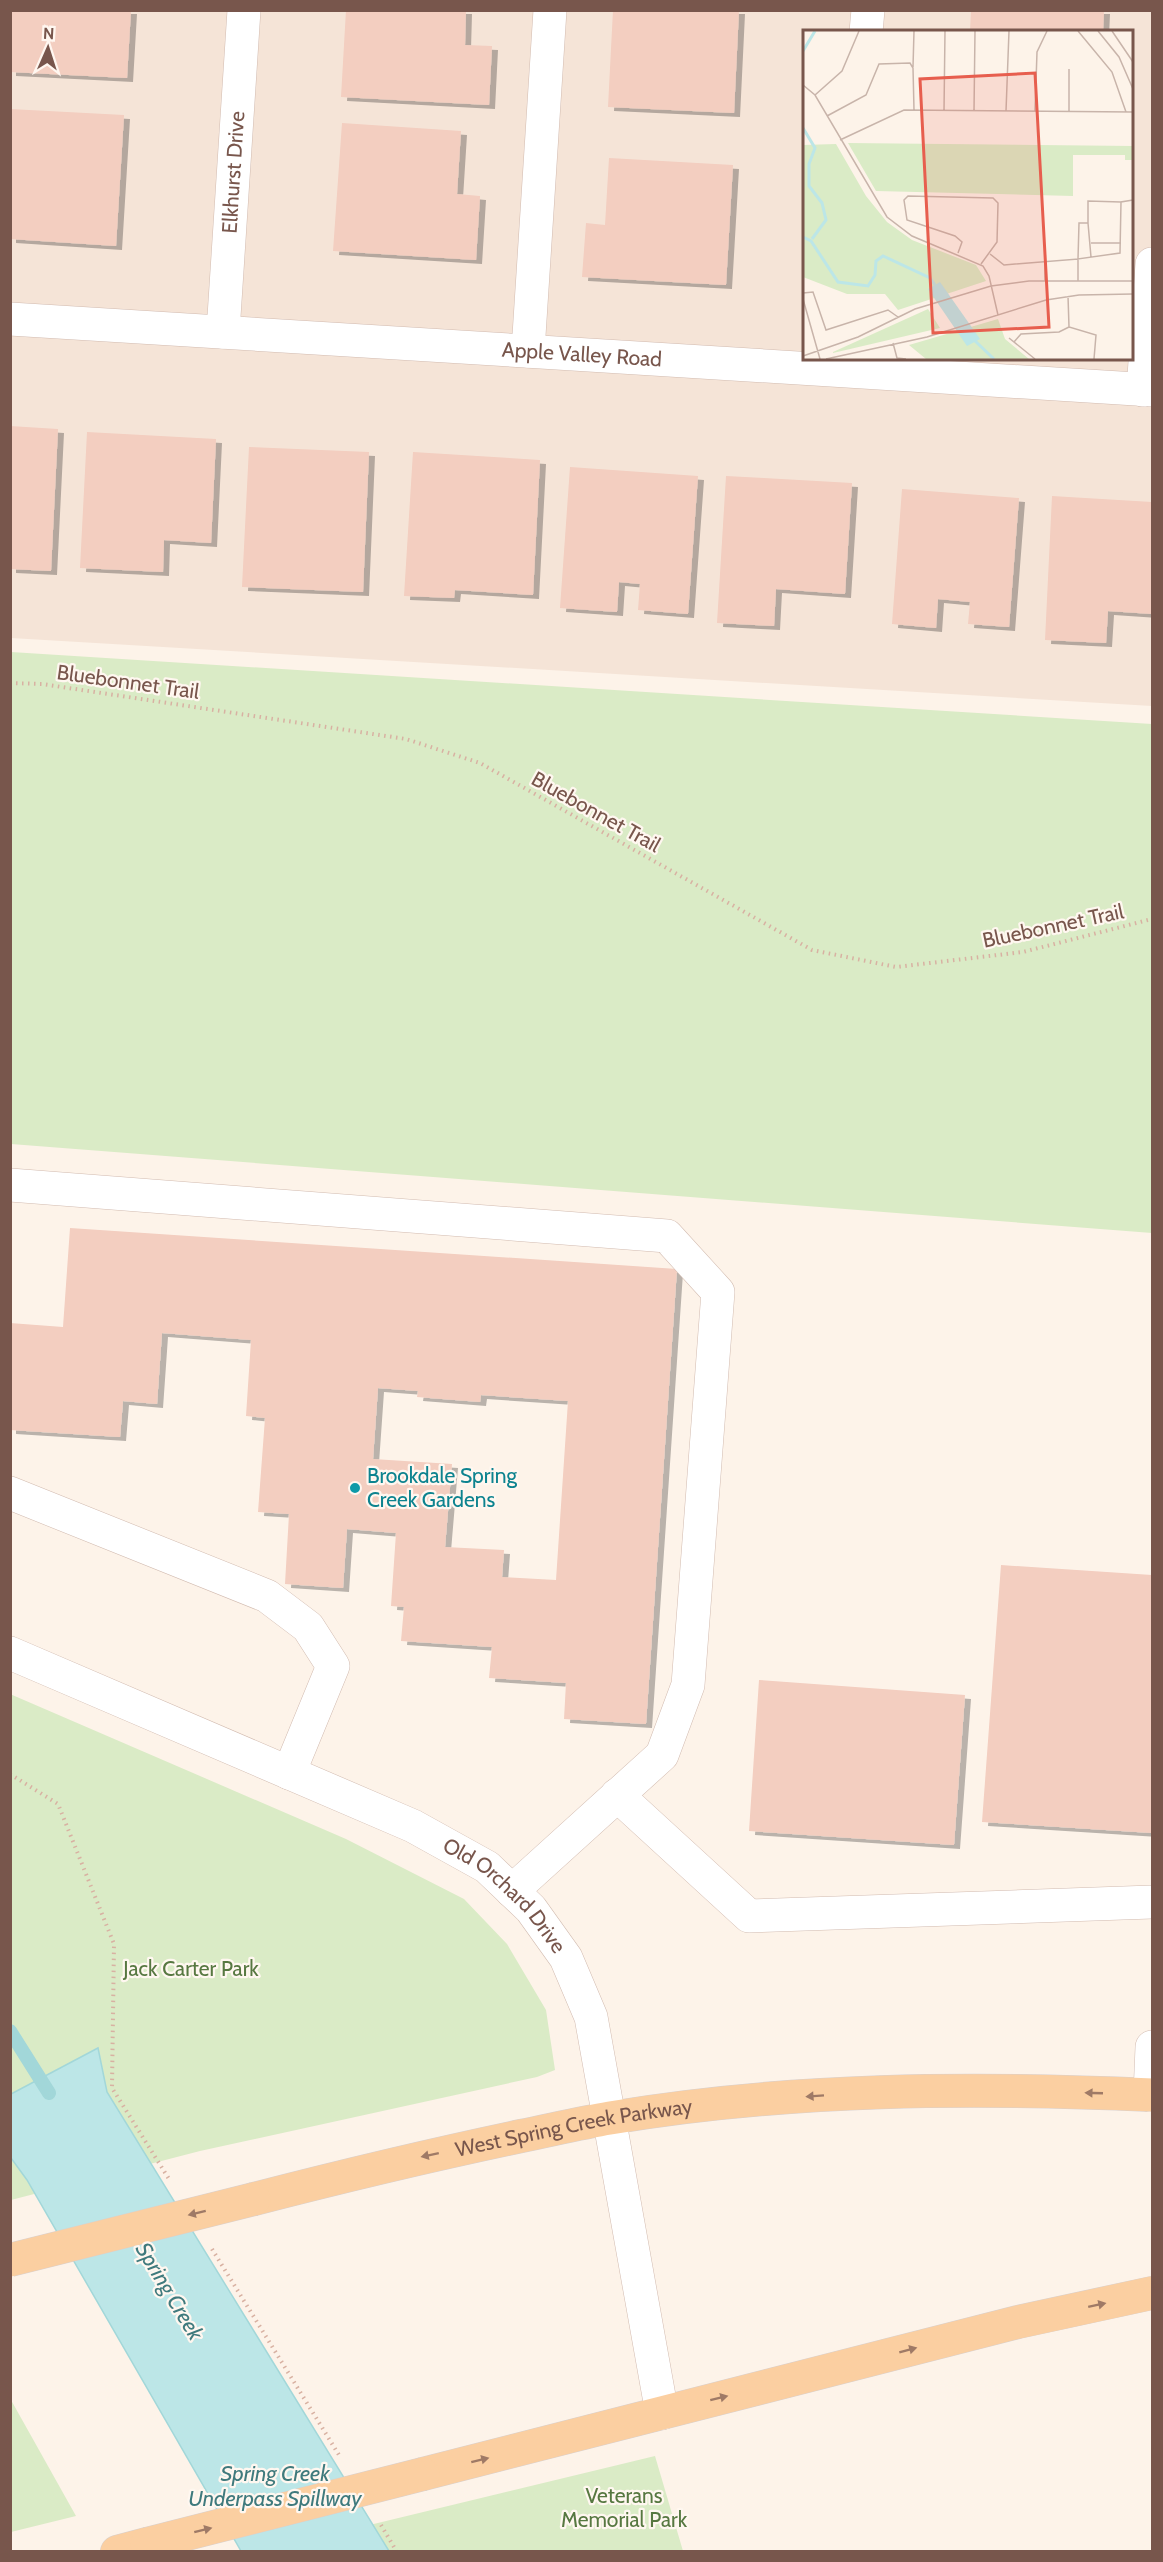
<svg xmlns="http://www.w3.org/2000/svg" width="1163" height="2562" font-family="Cabin,sans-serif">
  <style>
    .residential { fill: #f5e4d7; fill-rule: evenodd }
    .green { fill: #daebc6 }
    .water { fill: #bce6e7; stroke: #a2d7d9; stroke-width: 1.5 }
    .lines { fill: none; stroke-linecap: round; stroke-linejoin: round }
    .stream { stroke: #a2d7d9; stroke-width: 14 }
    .building { fill: #f3cec0; fill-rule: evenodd; filter: url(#shadow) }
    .minor-casing { stroke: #d2bbb0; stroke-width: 34 }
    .major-casing { stroke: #d9d0cd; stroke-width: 34 }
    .path { stroke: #d8b1a2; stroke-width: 4; stroke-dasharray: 1.5 4.5; stroke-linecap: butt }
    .minor { stroke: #fff; stroke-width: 33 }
    .major { stroke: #fbcfa1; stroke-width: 33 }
    .major-bridge-casing { stroke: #d9d0cd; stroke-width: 34; stroke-linecap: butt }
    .major-bridge { stroke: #fbcfa1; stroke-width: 33 }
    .oneway { fill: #9f7a66 }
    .culture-dot { fill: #0f9aa8; stroke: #fff7f0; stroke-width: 2 }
    .labels { text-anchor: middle; stroke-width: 4.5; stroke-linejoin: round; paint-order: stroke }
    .street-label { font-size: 21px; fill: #78564c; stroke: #fff7f0 }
    .culture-label { font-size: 21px; fill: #0d838f; stroke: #fff7f0; text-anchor: start }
    .park-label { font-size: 21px; fill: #577841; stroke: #fff7f0 }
    .water-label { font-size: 22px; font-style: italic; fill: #3f7a7d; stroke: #fff7f0 }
    .inset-river { fill: none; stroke: #bce6e7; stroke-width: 3 }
    .inset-road { fill: none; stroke: #c8b4aa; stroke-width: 1.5 }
    .view { fill: #e75e4e; fill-opacity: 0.15; stroke: #e75e4e; stroke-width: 3 }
    .inset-edge { fill: none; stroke: #78564c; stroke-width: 3 }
  </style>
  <defs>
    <filter id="shadow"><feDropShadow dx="6" dy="4" stdDeviation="0" flood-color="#0004"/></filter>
  </defs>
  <rect width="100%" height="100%" fill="#fdf3e9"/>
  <path class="residential" d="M10,11H1152V706L11,638ZM804,32H1132V358H804Z"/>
  <path class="green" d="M11,652L1152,724V1233L11,1144Z
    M10,1694L346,1839L464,1899L507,1944L546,2010L555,2070L537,2077L200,2151L11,2200Z
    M10,2400H11L76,2516L11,2532Z
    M655,2456L683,2551L258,2552Z"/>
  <path class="water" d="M98,2048L107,2092L389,2551H241L27,2180L11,2158V2094Z"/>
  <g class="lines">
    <path class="stream" d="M10,2031L49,2093"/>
  </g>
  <path class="building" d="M10,10H131L127,78L10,72Z
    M346,10H466L465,45L492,46L489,105L341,97Z
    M613,10H739L734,113L608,107Z
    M971,10H1104L1103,32H970Z
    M10,109L124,115L116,246L10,239Z
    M342,123L461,131L457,194L480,196L476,260L333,251Z
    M609,158L733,165L726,285L582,277L586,223L605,225Z
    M10,426L58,429L51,571L10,569Z
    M87,432L216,439L211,543L164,540L163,572L80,568Z
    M249,447L369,452L363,592L242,587Z
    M413,452L540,460L533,595L455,590L454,598L404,596Z
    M570,467L698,476L688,614L638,610L640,584L619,582L617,612L560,608Z
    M726,476L852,483L845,594L776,589L774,626L717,623Z
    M902,489L1019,498L1009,627L968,624L970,602L938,599L936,628L892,624Z
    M1052,496L1152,502V614L1108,611L1106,643L1045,640Z
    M70,1228L677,1269L646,1724L564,1719L566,1683L489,1678L492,1647L401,1641L404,1607L391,1606L396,1533L347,1529L343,1588L285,1584L289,1514L258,1512L265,1418L246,1416L251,1340L162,1333L157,1404L123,1401L120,1437L10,1430V1323L63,1327ZM378,1388L418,1391L417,1397L480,1402L481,1395L568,1401L556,1580L502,1577L504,1550L445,1547L452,1464L373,1459Z
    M1001,1565L1152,1575V1833L982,1822Z
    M759,1680L965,1695L954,1845L749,1831Z"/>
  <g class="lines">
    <defs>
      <g id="minor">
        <path d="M866,32L868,10"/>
        <path id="s1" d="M10,319L1152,390"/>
        <path id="s2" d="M223,332L244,10"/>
        <path d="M528,351L550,10"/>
        <path d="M1143,390L1152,264"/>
        <path d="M10,1185L667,1236L718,1292L688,1685L662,1755L512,1891"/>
        <path d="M10,1493L267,1596L308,1627L333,1666L289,1773"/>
        <path id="s3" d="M10,1653L413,1826L487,1867L531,1909L566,1958L591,2017L662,2413"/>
        <path d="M617,1795L749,1916L1152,1902"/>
        <path d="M1150,2095L1152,2047"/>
      </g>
      <g id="major">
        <path id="s4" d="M254,2199C343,2176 431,2155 521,2136C551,2130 580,2123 610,2118C789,2088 972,2087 1152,2095"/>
        <path d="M423,2474L1018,2322L1152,2293"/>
        <path d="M117,2552L147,2544"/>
      </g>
    </defs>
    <use href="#minor" class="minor-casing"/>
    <use href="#major" class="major-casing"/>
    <path class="path" d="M10,683L42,684L406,739L480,763L812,950L896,967L1023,952L1152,919
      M10,1774L58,1804L114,1944L112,2088L169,2179
      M212,2249L339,2455
      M381,2525L397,2552"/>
    <use href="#minor" class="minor"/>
    <use href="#major" class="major"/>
    <defs>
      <path id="major-bridge" d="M10,2260L254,2199
        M147,2544L423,2474"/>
    </defs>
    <use href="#major-bridge" class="major-bridge-casing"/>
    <use href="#major-bridge" class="major-bridge"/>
  </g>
  <defs><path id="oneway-solid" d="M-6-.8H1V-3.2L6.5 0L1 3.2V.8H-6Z" transform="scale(1.5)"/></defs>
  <g class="oneway">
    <use href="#oneway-solid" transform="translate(1094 2093) rotate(-178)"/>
    <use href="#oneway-solid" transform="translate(815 2096) rotate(176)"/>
    <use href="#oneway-solid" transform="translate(430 2155) rotate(168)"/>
    <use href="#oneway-solid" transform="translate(197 2213) rotate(166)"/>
    <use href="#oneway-solid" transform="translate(1097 2305) rotate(-12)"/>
    <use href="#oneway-solid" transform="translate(908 2350) rotate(-15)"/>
    <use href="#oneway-solid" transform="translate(719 2398) rotate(-14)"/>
    <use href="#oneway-solid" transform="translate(480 2460) rotate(-14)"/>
    <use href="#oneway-solid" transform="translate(203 2530) rotate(-14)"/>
  </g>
  <circle class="culture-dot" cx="355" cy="1488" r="6"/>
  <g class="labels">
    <g class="street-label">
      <text dy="7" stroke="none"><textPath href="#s2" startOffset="160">Elkhurst Drive</textPath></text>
      <text dy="7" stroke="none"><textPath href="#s1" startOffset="573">Apple Valley Road</textPath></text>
      <text transform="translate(128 682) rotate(8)" y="7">Bluebonnet Trail</text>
      <text transform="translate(596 812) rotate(29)" y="7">Bluebonnet Trail</text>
      <text transform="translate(1053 926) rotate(-12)" y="7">Bluebonnet Trail</text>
      <text dy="7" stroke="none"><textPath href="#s3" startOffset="555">Old Orchard Drive</textPath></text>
      <text dy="7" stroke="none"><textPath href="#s4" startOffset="328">West Spring Creek Parkway</textPath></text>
    </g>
    <g class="culture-label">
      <text x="367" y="1483">Brookdale Spring<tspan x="367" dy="24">Creek Gardens</tspan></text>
    </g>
    <g class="park-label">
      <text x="191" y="1976">Jack Carter Park</text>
      <text x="624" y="2503">Veterans<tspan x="624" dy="24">Memorial Park</tspan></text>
    </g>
    <g class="water-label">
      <text transform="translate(170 2291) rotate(59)" y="8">Spring Creek</text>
      <text x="275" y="2481">Spring Creek<tspan x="275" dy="25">Underpass Spillway</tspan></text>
    </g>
  </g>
  <g transform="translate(803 30)">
    <rect width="330" height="330" fill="#fdf3e9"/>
    <path d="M45,113L330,116V130H322V125H270V166L73,161ZM33,114L63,166L84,192L109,210L173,235L183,251L95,280L82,264H44L0,247V115ZM125,279L137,298L30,323V322ZM195,289L202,309L226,329H123L106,315Z" fill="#daebc6"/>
    <path d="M137,252L177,309L164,316L125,259Z" fill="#bce6e7"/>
    <path class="inset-river" d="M0,21L12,1M0,98L12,118L6,134V156L19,173L23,190L9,209M0,207L8,211L35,252L65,256L72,245L73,231L80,226L127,248L132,255M171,310L191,329"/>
    <path class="inset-road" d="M275,1L309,42L323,82M295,1L316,27L330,59M309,1L330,32M110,37L111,1M0,55L12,65L84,187L109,206L180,236L186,246L195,285M12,65L39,41L56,1M141,81L142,1M171,81L172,1M203,81L206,1M232,81L234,22L244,1M266,82V39M24,86L63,65L76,34L107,33L110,38L111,80M37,110L101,80L330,82M318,172L285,171V193H276L275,229L317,223L318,172L330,170M285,193L288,227M288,213H318M155,223L159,212L152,206L104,190L101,170L105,166L190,168L195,173L194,212L178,234M187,224L201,235L275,229V251M242,232V251M0,263L10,262L23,300L85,280L95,287M265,266L266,297L293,305L291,329M0,269L17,329M206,308L232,329M211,312L218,304L256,302L266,297M90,313L94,328L103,329M0,326L55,307L112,279L188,256L226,251H330M23,329L124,307L243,270L276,265L330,264"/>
    <path class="view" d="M232,43L246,297L130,303L117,49Z"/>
    <rect width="330" height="330" class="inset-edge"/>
  </g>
  <rect width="1163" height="2562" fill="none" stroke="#78564c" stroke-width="24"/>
  <g transform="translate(48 48) rotate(3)" stroke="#fff7f0" stroke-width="4.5" paint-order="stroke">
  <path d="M0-4.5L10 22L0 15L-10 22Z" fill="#78564c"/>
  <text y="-9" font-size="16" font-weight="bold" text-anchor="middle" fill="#78564c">N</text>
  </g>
</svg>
